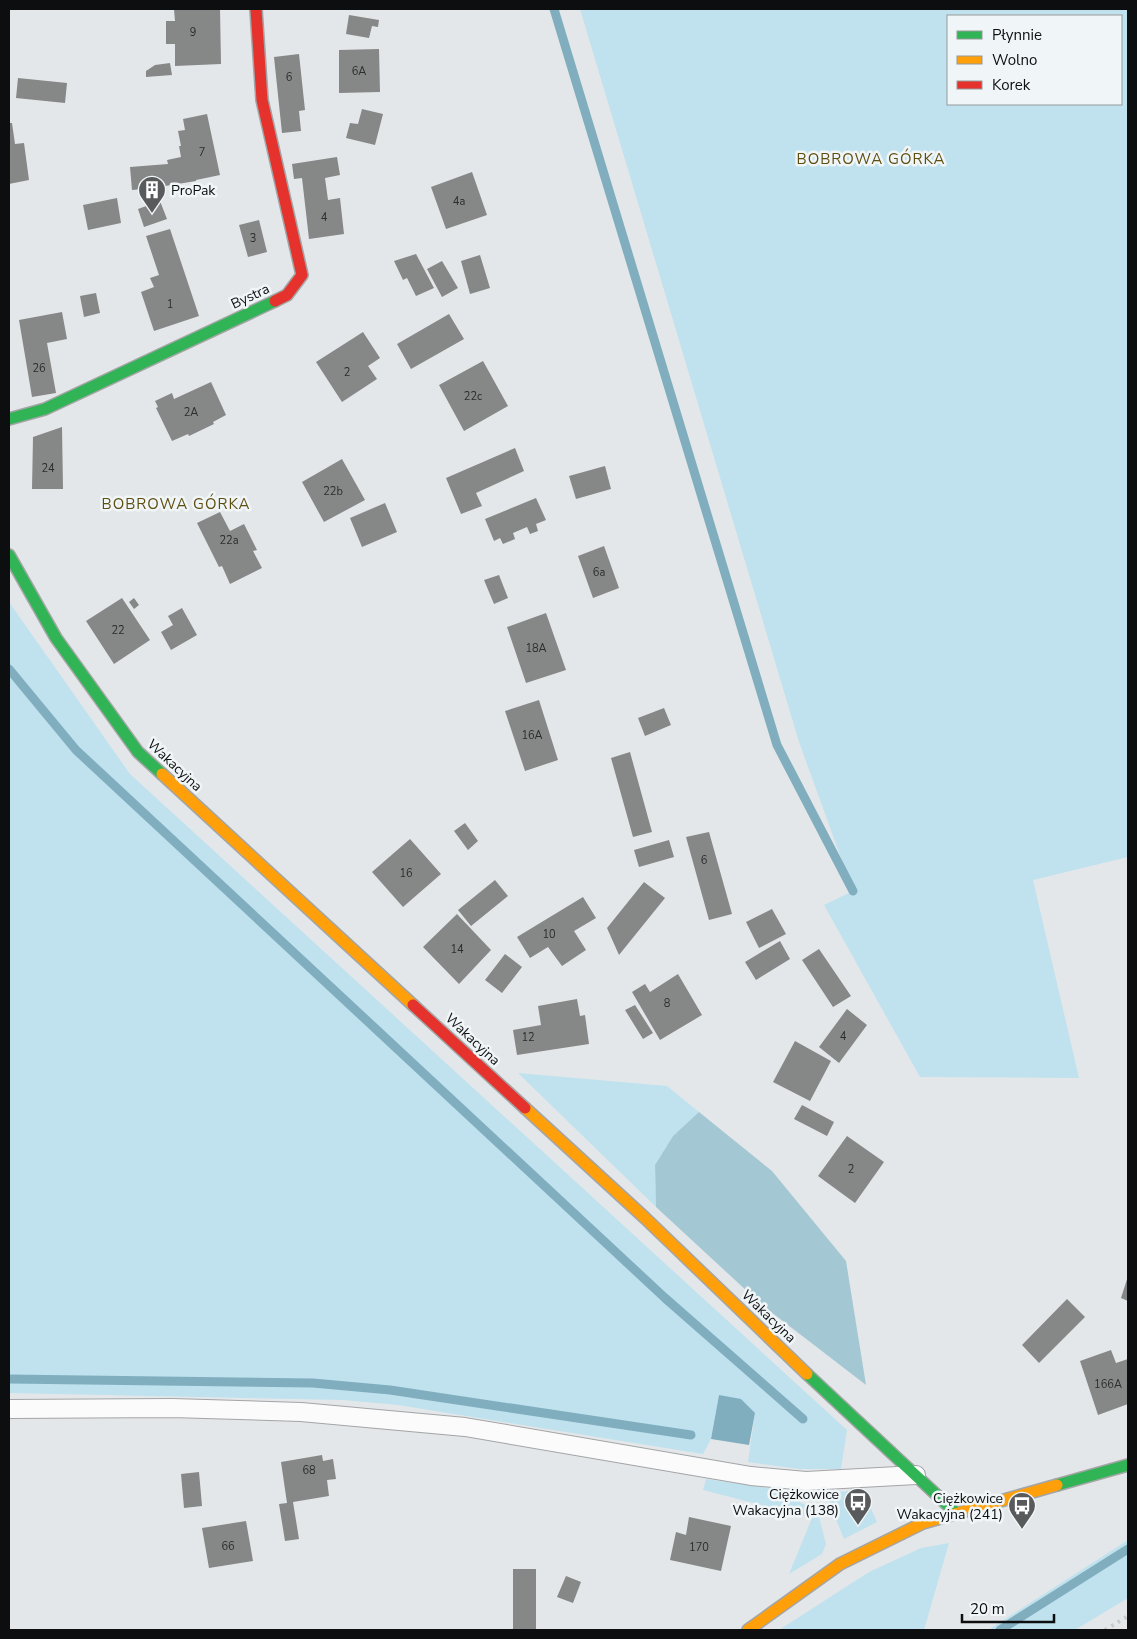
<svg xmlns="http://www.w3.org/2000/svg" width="1137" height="1639" font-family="'Nunito Sans',sans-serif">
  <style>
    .green { fill: #bfe2ee; fill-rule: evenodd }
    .forest { fill: #a3c8d4 }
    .water { fill: #80aebe }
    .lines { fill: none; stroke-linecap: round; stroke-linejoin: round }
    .stream { stroke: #80aebe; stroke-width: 9 }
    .building { fill: #868787 }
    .lane-casing { stroke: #a3a5a6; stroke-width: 20 }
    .fast-casing { stroke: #a3a5a6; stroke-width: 14 }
    .slow-casing { stroke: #a3a5a6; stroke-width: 14 }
    .jam-casing { stroke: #a3a5a6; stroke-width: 14 }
    .lane { stroke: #fbfbfc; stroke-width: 18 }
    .fast { stroke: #30b455; stroke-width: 11 }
    .slow { stroke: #ff9f0a; stroke-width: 11 }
    .jam { stroke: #e5322d; stroke-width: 11 }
    .rail { stroke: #c7c8c9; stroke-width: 4; stroke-dasharray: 2.5 5; stroke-linecap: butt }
    .labels { text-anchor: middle; stroke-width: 5; stroke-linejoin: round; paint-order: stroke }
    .number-label { font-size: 11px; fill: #2b2c2d }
    .poi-label { font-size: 14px; fill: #0d0e0f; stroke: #f0f5f7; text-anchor: end }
    .street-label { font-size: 14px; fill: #0d0e0f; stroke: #f0f5f7 }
    .neighbourhood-label { font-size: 15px; letter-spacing: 1px; fill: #5e4e10; stroke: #f0f5f7 }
  </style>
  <rect width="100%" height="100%" fill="#e4e7e9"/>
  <path class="green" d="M580,9H1128V857L1033,880L1079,1078L920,1077L824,905L853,891L799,742ZM948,16H1121V104H948Z
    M9,602L130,774L847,1430L841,1469H799L748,1462L755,1413L719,1395L711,1439L703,1454L398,1405L343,1400L9,1393Z
    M518,1073L667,1086L699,1112L673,1136L655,1165L656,1207Z
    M706,1479L775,1489L807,1506L819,1517L826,1544L822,1554L789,1574L812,1518L703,1490Z
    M863,1490L877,1522L844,1539L825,1493Z
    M1128,1540V1598L1075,1630H988Z
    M949,1543L924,1630H779L869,1572L921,1548Z"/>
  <path class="forest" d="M699,1112L772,1171L846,1261L866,1385L762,1305L656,1207L655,1165L673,1136Z"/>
  <path class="water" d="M719,1395L741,1399L755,1413L749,1445L711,1439Z"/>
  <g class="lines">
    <path class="stream" d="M554,9L777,745L853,891
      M9,669L76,750L665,1298L803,1419
      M9,1379L313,1383L390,1390L691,1435
      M1000,1630L1128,1549"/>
  </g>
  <path class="building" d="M174,9H220L221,64L175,66V44H166V21H175Z
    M349,15L379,20L378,27L372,26L369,38L346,34Z
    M379,49L380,92L339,93V50Z
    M299,54L305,110L299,111L301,131L282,133L274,57Z
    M170,63L172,75L146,77V71L155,65Z
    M18,78L67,83L65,103L16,98Z
    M362,109L383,114L375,145L346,138L350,123L358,124Z
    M207,114L220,175L196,180V181L153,188L132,190L130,167L168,164L167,160L181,157L179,146H181L178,131L185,130L183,119Z
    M9,123H12L15,144L24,143L29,180L9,184Z
    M337,157L340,175L325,178L328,200L340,198L344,234L309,239L302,178L294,179L292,164Z
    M472,172L487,215L446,229L431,187Z
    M117,198L121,223L88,230L83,205Z
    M160,201L167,219L144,227L138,209Z
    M259,220L267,252L248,257L239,225Z
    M170,229L199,316L154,331L141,292L154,287L150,278L159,275L146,236Z
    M416,254L434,288L416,296L407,278L403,280L394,261Z
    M480,255L490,288L470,294L461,261Z
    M442,261L458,288L442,297L427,269Z
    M96,293L100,313L84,317L80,296Z
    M62,312L67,339L47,343L56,393L32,397L19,320Z
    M449,314L464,339L411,369L397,344Z
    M363,332L380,358L368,366L377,379L342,402L316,362Z
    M483,361L508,406L464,431L439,385Z
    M211,382L226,415L213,422L214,424L189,436L188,434L172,441L156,408L158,407L155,401L172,393L174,399Z
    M62,427L63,489H32L33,437Z
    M515,448L524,471L476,493L482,506L461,514L446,478Z
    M342,459L365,500L324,522L302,482Z
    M605,466L611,489L576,499L569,476Z
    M536,498L546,520L536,524L538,531L530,534L527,527L513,533L515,539L503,544L500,538L494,541L485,519Z
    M385,503L397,532L362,547L350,518Z
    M220,512L230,531L244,524L257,550L253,551L262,568L230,584L222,566L219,567L197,523Z
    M604,546L619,588L593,598L578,556Z
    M499,575L508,598L494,604L484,580Z
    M122,598L150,640L114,664L86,621Z
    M134,598L139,605L134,609L129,602Z
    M182,608L197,635L171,650L161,632L173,625L168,616Z
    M546,613L566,670L526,683L507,627Z
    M539,700L558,760L525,771L505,711Z
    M664,708L671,725L645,736L638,718Z
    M630,752L652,832L633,837L611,758Z
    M465,823L478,841L468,850L454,831Z
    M709,832L732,914L709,920L686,837Z
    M410,839L441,874L403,907L372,872Z
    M669,840L674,857L639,867L634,850Z
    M495,880L508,896L471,926L458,910Z
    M644,882L665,898L619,955L607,928Z
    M583,897L596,918L574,931L586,950L562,966L548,947L530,958L517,937Z
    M772,909L786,934L759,948L746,922Z
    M457,914L491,950L459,984L423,947Z
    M780,941L790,959L756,980L745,962Z
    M819,949L851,996L833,1007L802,960Z
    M505,954L522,967L502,993L485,980Z
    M678,974L702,1015L660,1040L632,992L645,984L650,992Z
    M577,999L580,1016L585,1015L589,1044L517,1055L513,1030L541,1025L538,1006Z
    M635,1005L653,1033L643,1039L625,1010Z
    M847,1009L867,1025L839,1063L819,1047Z
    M795,1041L831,1061L810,1101L773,1082Z
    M802,1105L834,1122L827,1136L794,1119Z
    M847,1136L884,1162L855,1203L818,1176Z
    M1128,1276V1301L1121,1298Z
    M1067,1299L1085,1317L1039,1363L1022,1345Z
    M1111,1350L1116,1363L1128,1359V1404L1098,1415L1080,1361Z
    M322,1455L323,1461L333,1459L336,1479L327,1480L329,1496L293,1502L299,1539L285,1541L279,1504L287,1503L281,1462Z
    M199,1472L202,1506L184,1508L181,1474Z
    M689,1517L731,1526L721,1571L670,1560L676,1532L686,1535Z
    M246,1521L253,1561L209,1568L202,1528Z
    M513,1569H536V1630H513Z
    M566,1576L581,1582L573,1603L557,1597Z"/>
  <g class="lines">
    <defs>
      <path id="lane" d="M9,1409L172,1408L301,1412L465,1427L751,1476L806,1481L916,1475"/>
      <path id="fast" d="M9,419L45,409L275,301
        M9,555L56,638L138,752L162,774
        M807,1374L956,1513
        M1057,1485L1128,1465"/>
      <path id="slow" d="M162,774L413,1005
        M525,1108L645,1218L807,1374
        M748,1630L840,1564L923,1523L1057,1485"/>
      <path id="jam" d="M256,9L262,100L302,275L287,295L275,301
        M413,1005L525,1108"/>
    </defs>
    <use href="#lane" class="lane-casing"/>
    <use href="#fast" class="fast-casing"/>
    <use href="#slow" class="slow-casing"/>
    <use href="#jam" class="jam-casing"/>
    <use href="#lane" class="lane"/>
    <use href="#fast" class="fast"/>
    <use href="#slow" class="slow"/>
    <use href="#jam" class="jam"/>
    <path class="rail" d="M1105,1630L1128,1616"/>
  </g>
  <defs>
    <symbol id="building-pin" viewBox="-11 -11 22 30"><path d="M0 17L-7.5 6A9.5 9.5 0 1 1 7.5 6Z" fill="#585a5b" stroke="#f0f5f7"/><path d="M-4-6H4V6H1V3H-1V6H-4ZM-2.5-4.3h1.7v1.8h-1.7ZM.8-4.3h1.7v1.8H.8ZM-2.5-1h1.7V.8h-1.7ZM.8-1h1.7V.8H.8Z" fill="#fff"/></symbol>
    <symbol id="bus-pin" viewBox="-11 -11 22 30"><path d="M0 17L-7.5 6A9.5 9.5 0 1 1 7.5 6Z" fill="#585a5b" stroke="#f0f5f7"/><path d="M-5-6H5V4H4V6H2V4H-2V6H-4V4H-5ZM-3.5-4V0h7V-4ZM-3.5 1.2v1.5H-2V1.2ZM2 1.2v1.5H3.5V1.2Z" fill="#fff"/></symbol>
  </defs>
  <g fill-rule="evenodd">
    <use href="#building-pin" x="136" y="174" width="32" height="43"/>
    <use href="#bus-pin" x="842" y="1486" width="32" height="43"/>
    <use href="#bus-pin" x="1006" y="1490" width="32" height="43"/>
  </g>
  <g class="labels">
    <g class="number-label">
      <text x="193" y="36">9</text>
      <text x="359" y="75">6A</text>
      <text x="289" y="81">6</text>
      <text x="202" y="156">7</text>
      <text x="459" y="205">4a</text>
      <text x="324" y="221">4</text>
      <text x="253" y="242">3</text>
      <text x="170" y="308">1</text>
      <text x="39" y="372">26</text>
      <text x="347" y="376">2</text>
      <text x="473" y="400">22c</text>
      <text x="191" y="416">2A</text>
      <text x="48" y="472">24</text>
      <text x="333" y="495">22b</text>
      <text x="229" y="544">22a</text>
      <text x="599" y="576">6a</text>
      <text x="118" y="634">22</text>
      <text x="536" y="652">18A</text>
      <text x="532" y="739">16A</text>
      <text x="704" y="864">6</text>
      <text x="406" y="877">16</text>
      <text x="549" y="938">10</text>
      <text x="457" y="953">14</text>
      <text x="667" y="1007">8</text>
      <text x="843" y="1040">4</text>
      <text x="528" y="1041">12</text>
      <text x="851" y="1173">2</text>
      <text x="1108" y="1388">166A</text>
      <text x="309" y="1474">68</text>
      <text x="228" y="1550">66</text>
      <text x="699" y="1551">170</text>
    </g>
    <g class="poi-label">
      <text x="171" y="195" text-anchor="start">ProPak</text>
      <text x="839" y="1499">Ciężkowice<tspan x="839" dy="16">Wakacyjna (138)</tspan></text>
      <text x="1003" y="1503">Ciężkowice<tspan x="1003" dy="16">Wakacyjna (241)</tspan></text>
    </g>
    <g class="street-label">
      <text transform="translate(250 296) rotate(-25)" y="5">Bystra</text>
      <text transform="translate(175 765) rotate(43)" y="5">Wakacyjna</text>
      <text transform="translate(473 1039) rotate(43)" y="5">Wakacyjna</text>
      <text transform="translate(769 1316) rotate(44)" y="5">Wakacyjna</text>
    </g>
    <g class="neighbourhood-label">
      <text x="871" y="164">BOBROWA GÓRKA</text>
      <text x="176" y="509">BOBROWA GÓRKA</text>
    </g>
  </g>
  <rect width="1137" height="1639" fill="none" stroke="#0d0e0f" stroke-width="20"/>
  <rect x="947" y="15" width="175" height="90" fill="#f0f5f7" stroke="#95999a"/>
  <rect x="957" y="31" width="25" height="8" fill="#30b455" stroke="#95999a"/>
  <text x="992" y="40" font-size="15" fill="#0d0e0f">Płynnie</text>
  <rect x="957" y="56" width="25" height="8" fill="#ff9f0a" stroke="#95999a"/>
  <text x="992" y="65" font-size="15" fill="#0d0e0f">Wolno</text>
  <rect x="957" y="81" width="25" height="8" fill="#e5322d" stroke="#95999a"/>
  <text x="992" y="90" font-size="15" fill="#0d0e0f">Korek</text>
  <path d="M962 1614v8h92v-8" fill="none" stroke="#0d0e0f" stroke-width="2.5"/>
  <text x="970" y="1614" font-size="15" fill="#0d0e0f" stroke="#f0f5f7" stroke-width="4" paint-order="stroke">20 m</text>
</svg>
